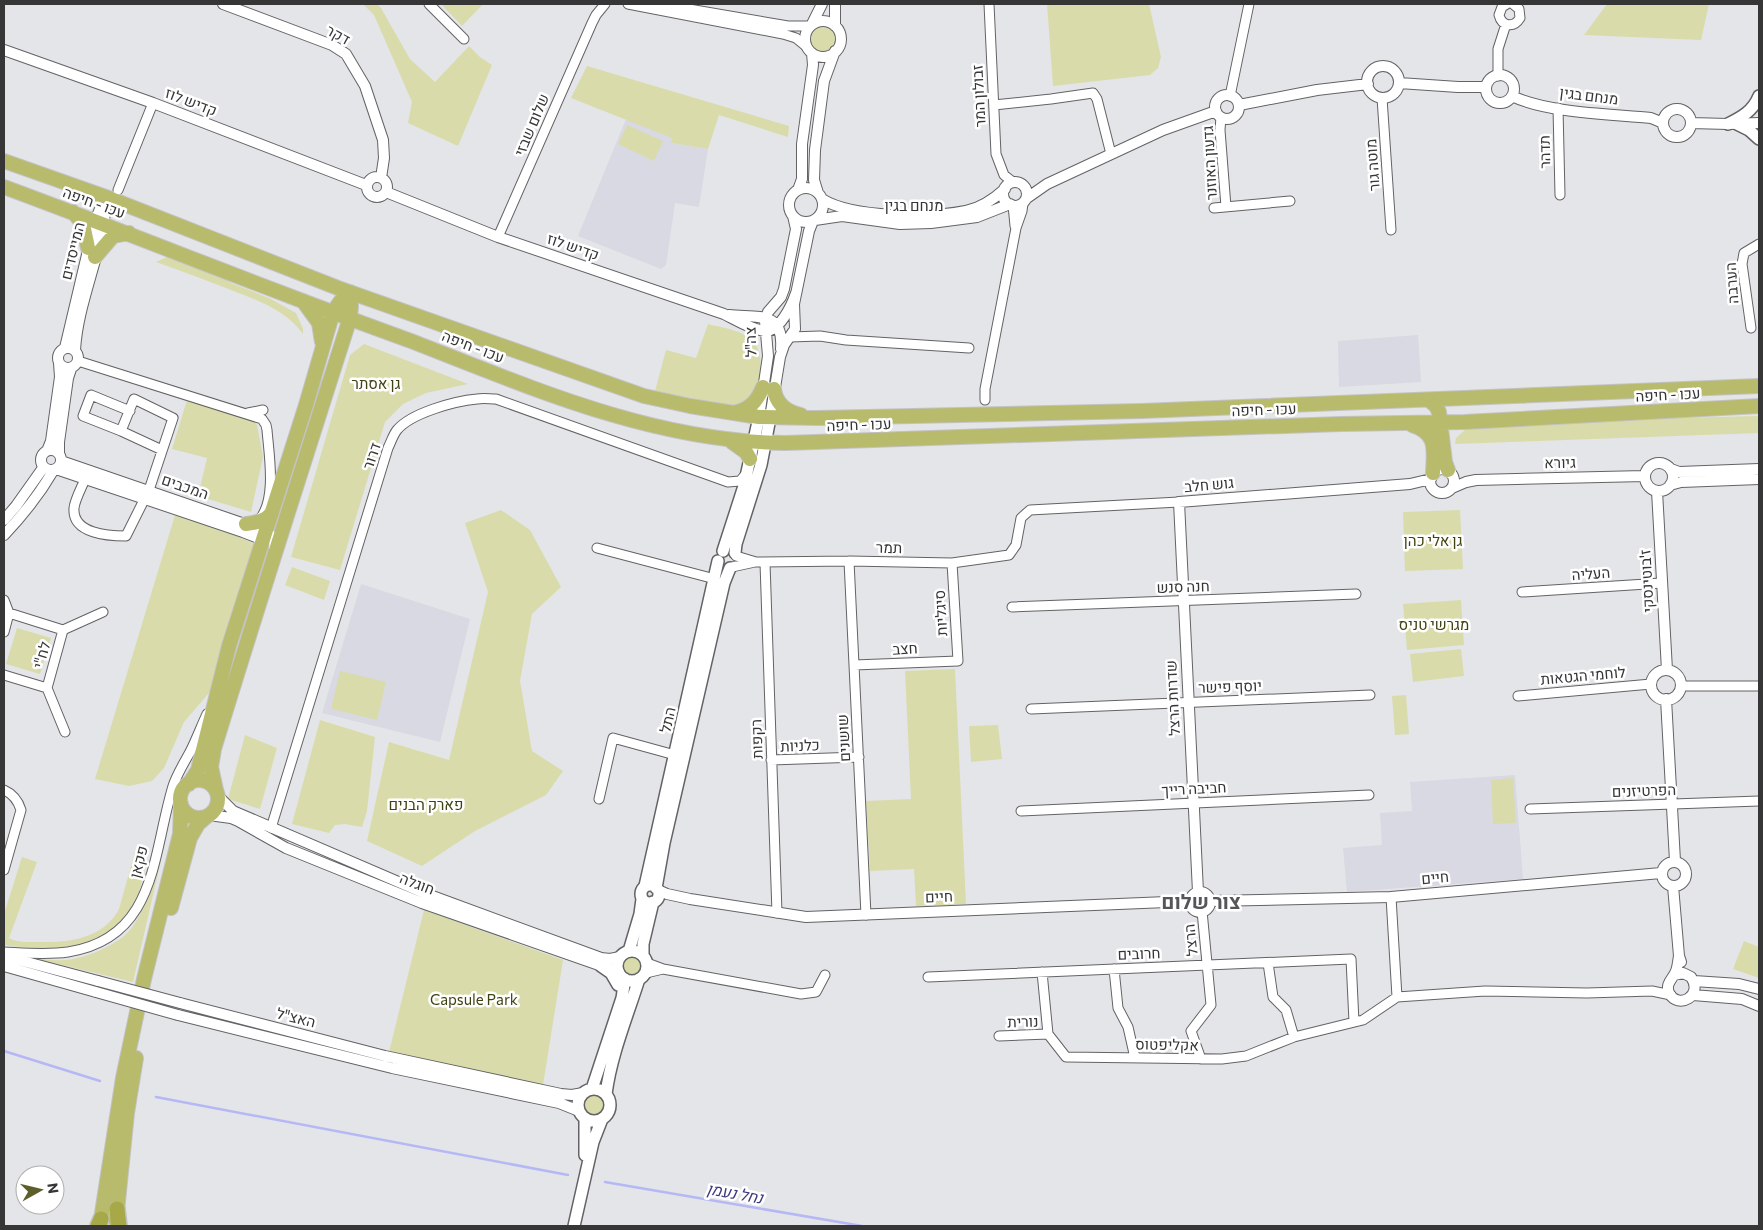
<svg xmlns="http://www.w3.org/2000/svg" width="1763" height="1230" font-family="Commissioner,Heebo,sans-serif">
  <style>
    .built { fill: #d8d9e2 }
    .green { fill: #d9dcaa }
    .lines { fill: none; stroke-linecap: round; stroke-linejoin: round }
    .stream { stroke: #b5b8f4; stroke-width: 2.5 }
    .minor-casing { stroke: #636366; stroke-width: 11 }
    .tertiary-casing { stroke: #636366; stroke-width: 12 }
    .secondary-casing { stroke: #636366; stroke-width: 14 }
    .trunk-casing { stroke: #c3c3c3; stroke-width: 16 }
    .motorway-casing { stroke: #c3c3c3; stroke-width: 18 }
    .minor { stroke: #fff; stroke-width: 9 }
    .tertiary { stroke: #fff; stroke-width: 10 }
    .secondary { stroke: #fff; stroke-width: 11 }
    .trunk { stroke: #b8ba6c; stroke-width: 14 }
    .motorway { stroke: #a7a948; stroke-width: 15 }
    .tertiary-bridge-casing { stroke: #636366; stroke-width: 12; stroke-linecap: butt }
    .tertiary-bridge { stroke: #fff; stroke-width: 10 }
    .labels { text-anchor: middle; stroke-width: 5; stroke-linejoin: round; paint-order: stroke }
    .street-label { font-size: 15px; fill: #363637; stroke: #fff }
    .park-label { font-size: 15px; fill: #414211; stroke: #fff }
    .water-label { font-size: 16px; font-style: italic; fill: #3e3a80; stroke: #fff }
    .district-label { font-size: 20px; font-weight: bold; fill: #565659; stroke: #fff }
  </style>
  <rect width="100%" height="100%" fill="#e4e5e8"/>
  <path class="built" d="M626,119L673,138L671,143L708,149L699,207L675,203L666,265L661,269L578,236Z
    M1418,335L1421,382L1339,387L1338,341Z
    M361,584L470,619L440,742L322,713Z
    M1515,775L1523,879L1347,892L1343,848L1382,845L1380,813L1412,811L1410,782Z"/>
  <path class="green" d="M363,4H377L381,8L410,59L435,82L469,46L480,57L492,65L458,146L408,123L412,102L374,15Z
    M441,4H483L462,26Z
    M1047,4H1149L1161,57L1158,68L1150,75L1053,86Z
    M1607,4H1709L1701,40L1584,35Z
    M810 39a13 13 0 1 1 26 0a13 13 0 1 1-26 0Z
    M587,66L789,126L788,137L719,115L708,149L671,143L672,138L571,98Z
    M627,125L663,141L654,161L618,144Z
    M169,256L217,273L231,283L269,298L296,313L303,329V334C284,307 248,297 218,285C197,277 177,269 156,262Z
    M708,324C722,328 744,330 754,342C768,359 759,402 734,406C712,409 677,396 655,391L666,350L696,358Z
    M364,344L468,384L426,393L403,404L385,422L340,570L291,557L350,355Z
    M187,400L254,421L257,425L263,457L251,512L198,496L207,458L172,449Z
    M1759,416V433L1455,444L1456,438L1467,428L1552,421Z
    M501,510L530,530L561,587L532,614L520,681L532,751L563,771L546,795L475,831L422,866L367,841L389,742L449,760L488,592L465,523Z
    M1460,510L1463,569L1405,571L1403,512Z
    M175,515L242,538L256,545L215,686L184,722L164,768L152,781L129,786L95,779Z
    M292,567L330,581L324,600L285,585Z
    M1461,600L1464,645L1407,650L1403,604Z
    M17,628L51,638L40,674L6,664Z
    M1461,649L1464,676L1413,682L1410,654Z
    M955,669L966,904L916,906L914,869L870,871L866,801L911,799L905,671Z
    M340,671L386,682L377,720L331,709Z
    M1406,695L1409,734L1395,735L1392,696Z
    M320,720L375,737L367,811L362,827L345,824L335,825L329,833L292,824Z
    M998,725L1002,759L971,762L969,726Z
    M245,735L277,748L260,809L228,799Z
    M1513,778L1516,823L1493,824L1491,780Z
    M135,852C147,857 146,866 143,877C140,889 138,900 131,910C105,952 47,951 4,945V914L22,857L37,862L9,938C18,943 31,942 40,942C70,943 104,938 119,909Z
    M162,856L133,982L33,958C43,959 54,961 64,960C83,959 109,948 124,936C142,922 154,878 162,856Z
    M424,910L563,960L543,1085L389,1052Z
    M1744,941L1759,947V978L1733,969Z
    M622 966a10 10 0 1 1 20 0a10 10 0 1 1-20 0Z
    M582 1106a12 12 0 1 1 24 0a12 12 0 1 1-24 0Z"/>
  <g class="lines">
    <path class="stream" d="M4,1051L100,1081
      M156,1097L568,1175
      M605,1182L862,1226"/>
    <defs>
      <path id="minor" d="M429,4L464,39
        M628,4L783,34L796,38L807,47
        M660,4L788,26H810
        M989,4L996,154L1004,175L1013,182
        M1507,4L1502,7L1499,15C1502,27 1514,28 1520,18L1519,9L1513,4
        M1498,76V49L1506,24
        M1230,96L1249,4
        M1382,98L1391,230
        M994,105L1051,99L1093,93L1097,99L1111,154
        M1558,108L1560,195
        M1221,117L1220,130L1226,207
        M118,190L153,103
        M1013,205L1015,226
        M1214,208L1290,201
        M498,237L592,23L596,15L605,4
        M1751,328L1742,264L1744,253L1759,244
        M790,337L820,336L846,340L969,348
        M78,361L262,419L266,425L267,430C269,455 277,500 259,520
        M985,400V389L1016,228L1022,211L1023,203
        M248,413L263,410
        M121,431L83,416L91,395L130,411
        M85,479C82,487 75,499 74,508C72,534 109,536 126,536L149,490L173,418L134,399L121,431L162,450
        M597,548L715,579
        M736,556L756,562L849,561L952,563L1009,555L1016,545L1021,518L1030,510L1179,502
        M849,561L866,915
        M765,563L777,913
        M732,567L755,562
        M1522,592L1662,583
        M4,600L9,613
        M1012,607L1356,594
        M4,632L9,613L63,630L103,612
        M854,665L958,661L952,563
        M4,675L47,688L63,630
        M1681,686H1759
        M47,688L65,732
        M1518,696L1651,684
        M1031,709L1370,695
        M771,760L859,757
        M4,790C13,794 18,800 21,810L4,870
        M599,799L613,738L675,755L678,758
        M1530,809L1759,801
        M1021,811L1369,795
        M271,828L388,448C391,442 393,435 397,430C411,413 455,401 477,399C483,398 490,399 496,399L728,482L740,481L746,474
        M1391,897L1397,997
        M4,952C25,953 47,955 68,952C157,938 152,855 173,786C177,774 184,763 190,752C196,740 201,727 207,714
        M647,963L663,969L801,994L816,992L825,975
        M1268,963L1273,997L1286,1010L1294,1037
        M1114,969L1118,1008L1128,1027L1135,1058
        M1042,972L1048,1034L1066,1057L1222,1059L1246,1056L1294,1037L1363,1020L1397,997L1485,991L1587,993L1652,991L1671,995
        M646,973L663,969
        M928,977L1351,959L1354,1022
        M999,1036L1048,1034
        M1201,1059L1191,1031L1211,1005L1202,911"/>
      <path id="tertiary" d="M223,4L332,45L346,54L365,86L383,140L384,158L381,178
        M805 39a18 18 0 1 1 36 0a18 18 0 1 1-36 0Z
        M812,24L822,4
        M835,26V4
        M4,50L153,103L366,185
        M1367 82a16 16 0 1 1 32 0a16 16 0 1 1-32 0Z
        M1486 89a14 14 0 1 1 28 0a14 14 0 1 1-28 0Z
        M1399,83L1458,87H1486
        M1215 107a12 12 0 1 1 24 0a12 12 0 1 1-24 0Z
        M1512,96C1547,113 1611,114 1651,118L1663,123
        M1239,105L1317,90L1368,84
        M1663 123a14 14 0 1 1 28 0a14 14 0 1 1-28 0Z
        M1691,123L1728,124L1759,123
        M367 187a10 10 0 1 1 20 0a10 10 0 1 1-20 0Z
        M1003 194a12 12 0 1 1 24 0a12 12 0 1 1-24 0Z
        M789 205a17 17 0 1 1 34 0a17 17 0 1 1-34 0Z
        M798,190L802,179V144L813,65L812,53
        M386,192L498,237L724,314C736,320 750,329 764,331C779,333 792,305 796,293
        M818,193L814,180L815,150L824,81L835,51
        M1027,198L1047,184L1163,130L1216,111
        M822,199C852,218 931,218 966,211C981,208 994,199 1005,189
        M815,220L842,216L900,224L931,223L977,217L1010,204
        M729,315C757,318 784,310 781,349
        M58 358a10 10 0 1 1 20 0a10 10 0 1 1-20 0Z
        M65,348L95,221L100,209L106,197
        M75,350C78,300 103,253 106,202
        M759,417L768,356L765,321L768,312L781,297L784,289L796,229L793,216
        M770,418L780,357L784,345L795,329L794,304L809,231L813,221
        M41 460a10 10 0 1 1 20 0a10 10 0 1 1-20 0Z
        M47,451L51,441L60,377L59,363
        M59,454V442L68,378L71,369
        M61,461L262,530C271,534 276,538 274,549
        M1645 477a14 14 0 1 1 28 0a14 14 0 1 1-28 0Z
        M56,469L243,532L258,538L261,542
        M1671,469L1679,472L1759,469
        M1430 481a12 12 0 1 1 24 0a12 12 0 1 1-24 0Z
        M1670,485L1681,482L1759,479
        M1452,488L1466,482L1476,480L1645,476
        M1657,491L1667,670
        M4,520L16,506L43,468
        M4,535C23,515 39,495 53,471
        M1651 685a15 15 0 1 1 30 0a15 15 0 1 1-30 0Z
        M1666,699L1675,861
        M217,795L233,811L424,893L601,958L610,959L620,957
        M209,815L231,818L238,821L286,848L422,903L619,972
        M1662 874a12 12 0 1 1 24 0a12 12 0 1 1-24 0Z
        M1673,886L1679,956L1681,962
        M658,890L667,894L690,899L806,917L1191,901
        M1198,892L1179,502L1410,484L1431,479
        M1190 902a10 10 0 1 1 20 0a10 10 0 1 1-20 0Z
        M1210,901L1391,897L1661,873
        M4,956L98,981
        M4,966L96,992
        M1674,975L1683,973L1691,977C1704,996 1678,1010 1669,993C1665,983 1673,979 1676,971C1678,966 1678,961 1679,956
        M1694,981L1739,984L1759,989
        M1693,995L1742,999L1759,1006
        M180,1003L385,1056L561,1094L572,1095L583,1093
        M178,1015L392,1068L559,1103L579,1111"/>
      <path id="secondary" d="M1728,124C1742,117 1753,111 1759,96
        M1737,124L1749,130L1759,139
        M723,551L744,486L759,417
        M735,553L736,544L761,465L770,418
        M641 894a9 9 0 1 1 18 0a9 9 0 1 1-18 0Z
        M645,886L718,561
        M656,888L664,843L724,583L730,568
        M629,951L640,914L642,899
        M617 966a15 15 0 1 1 30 0a15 15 0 1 1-30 0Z
        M643,955V944L653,902
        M601,966L611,973L618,985
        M578 1105a16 16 0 1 1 32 0a16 16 0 1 1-32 0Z
        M592,1089L622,998L625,979
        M606,1094C611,1055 627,1017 639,979
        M585,1119V1155
        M574,1226L593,1142L602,1119"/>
      <path id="trunk" d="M4,161L106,197L338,288L644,396L690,406L759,417L819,418L1142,411L1759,386
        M4,187C96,221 187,257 279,292C323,309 367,325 411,341C532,388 654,442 786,443L1341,424L1465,422L1759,406
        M73,212L83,224L88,248
        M95,257L113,236L129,233
        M303,301L319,323L322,342
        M774,389C776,405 787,412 801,415
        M1429,400L1436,406L1439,412L1445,462L1448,470
        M733,413C749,410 757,402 763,387
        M1412,425C1438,433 1434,450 1433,473
        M732,442L746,452L750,459
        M246,524C256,523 267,521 272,512
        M180 799a19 19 0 1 1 38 0a19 19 0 1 1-38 0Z
        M189,784L198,770L229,646L306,405L333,312L340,302L350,292
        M216,790L211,767L214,749C258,605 304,462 350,318L351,306L350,292
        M171,908L190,838L198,824L206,817
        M116,1221L127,1113L136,1058
        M100,1226L123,1078L144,979L180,834L181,804"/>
      <path id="motorway" d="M117,1209L119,1226
        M98,1226L101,1219"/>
    </defs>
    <use href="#minor" class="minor-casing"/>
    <use href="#tertiary" class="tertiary-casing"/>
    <use href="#secondary" class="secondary-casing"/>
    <use href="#trunk" class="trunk-casing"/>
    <use href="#motorway" class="motorway-casing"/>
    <use href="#minor" class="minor"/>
    <use href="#tertiary" class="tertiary"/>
    <use href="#secondary" class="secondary"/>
    <use href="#trunk" class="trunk"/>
    <use href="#motorway" class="motorway"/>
    <defs>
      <path id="tertiary-bridge" d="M98,981L180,1003
        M96,992L178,1015"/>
    </defs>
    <use href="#tertiary-bridge" class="tertiary-bridge-casing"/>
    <use href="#tertiary-bridge" class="tertiary-bridge"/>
  </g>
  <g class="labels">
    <g class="street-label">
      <text transform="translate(338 35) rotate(29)" y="5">דקר</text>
      <text transform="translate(979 96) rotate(-93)" y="5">זבולון המר</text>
      <text transform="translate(1589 96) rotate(7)" y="5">מנחם בגין</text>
      <text transform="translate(191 102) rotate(21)" y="5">קדיש לוז</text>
      <text transform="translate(532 125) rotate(-67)" y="5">שלום שבזי</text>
      <text transform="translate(1545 152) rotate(-91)" y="5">תדהר</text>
      <text transform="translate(1210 163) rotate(-93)" y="5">גדעון האוזנר</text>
      <text transform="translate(1373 165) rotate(-94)" y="5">מוטה גור</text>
      <text transform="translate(94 203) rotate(20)" y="5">עכו - חיפה</text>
      <text x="914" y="211">מנחם בגין</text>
      <text transform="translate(573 247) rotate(19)" y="5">קדיש לוז</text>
      <text transform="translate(73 251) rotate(-76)" y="5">המייסדים</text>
      <text transform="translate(1732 283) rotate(-94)" y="5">הערבה</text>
      <text transform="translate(751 342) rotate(-92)" y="5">צה"ל</text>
      <text transform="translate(473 347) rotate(21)" y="5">עכו - חיפה</text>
      <text transform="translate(1668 395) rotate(-3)" y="5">עכו - חיפה</text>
      <text transform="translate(1264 410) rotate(-2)" y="5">עכו - חיפה</text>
      <text transform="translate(859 425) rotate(-2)" y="5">עכו - חיפה</text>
      <text transform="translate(372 456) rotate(-71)" y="5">דרור</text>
      <text transform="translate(1560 463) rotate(-1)" y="5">גיורא</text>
      <text transform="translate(1209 485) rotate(-5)" y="5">גוש חלב</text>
      <text transform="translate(185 487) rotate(19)" y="5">המכבים</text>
      <text transform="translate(889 548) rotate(1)" y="5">תמר</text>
      <text transform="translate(1591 574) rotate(-4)" y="5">העליה</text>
      <text transform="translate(1647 581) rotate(-93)" y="5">ז'בוטינסקי</text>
      <text transform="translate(1183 587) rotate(-2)" y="5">חנה סנש</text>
      <text transform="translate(941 613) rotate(-93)" y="5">סיגליות</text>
      <text transform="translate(905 649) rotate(-3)" y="5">חצב</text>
      <text transform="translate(42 655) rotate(-74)" y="5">לח"י</text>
      <text transform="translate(1583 676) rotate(-5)" y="5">לוחמי הגטאות</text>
      <text transform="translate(1230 687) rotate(-2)" y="5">יוסף פישר</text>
      <text transform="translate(1173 698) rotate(-93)" y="5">שדרות הרצל</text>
      <text transform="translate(668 720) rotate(-77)" y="5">התל</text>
      <text transform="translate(844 738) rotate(-93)" y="5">שושנים</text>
      <text transform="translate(757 739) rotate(-92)" y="5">רקפות</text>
      <text transform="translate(800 746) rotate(-2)" y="5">כלניות</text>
      <text transform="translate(1194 789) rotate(-3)" y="5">חביבה רייך</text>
      <text transform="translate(1644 791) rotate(-2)" y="5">הפרטיזנים</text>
      <text transform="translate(139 862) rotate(-75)" y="5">פקאן</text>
      <text transform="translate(1435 878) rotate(-5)" y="5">חיים</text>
      <text transform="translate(417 884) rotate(21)" y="5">חוגלה</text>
      <text transform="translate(939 897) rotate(-2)" y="5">חיים</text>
      <text transform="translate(1191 940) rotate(-96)" y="5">הרצל</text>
      <text transform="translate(1139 954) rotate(-2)" y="5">חרובים</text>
      <text transform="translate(296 1018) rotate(14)" y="5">האצ"ל</text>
      <text transform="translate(1023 1022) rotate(-2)" y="5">נורית</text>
      <text transform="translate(1167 1045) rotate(1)" y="5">אקליפטוס</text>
    </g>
    <g class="park-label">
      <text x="376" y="389">גן אסתר</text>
      <text x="1433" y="546">גן אלי כהן</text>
      <text x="1434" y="630">מגרשי טניס</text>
      <text x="426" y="810">פארק הבנים</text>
      <text x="474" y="1005">Capsule Park</text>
    </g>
    <g class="water-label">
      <text transform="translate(735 1193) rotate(10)" y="6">נחל נעמן</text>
    </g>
    <g class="district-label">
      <text x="1201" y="909">צור שלום</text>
    </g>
  </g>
  <rect width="1763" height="1230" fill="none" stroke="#363637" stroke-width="10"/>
  <g transform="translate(40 1190) rotate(82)"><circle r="24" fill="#ffffff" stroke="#afafaf"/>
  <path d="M0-4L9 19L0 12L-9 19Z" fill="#5d5e2b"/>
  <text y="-8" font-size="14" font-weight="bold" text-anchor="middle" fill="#363637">N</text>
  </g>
</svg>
